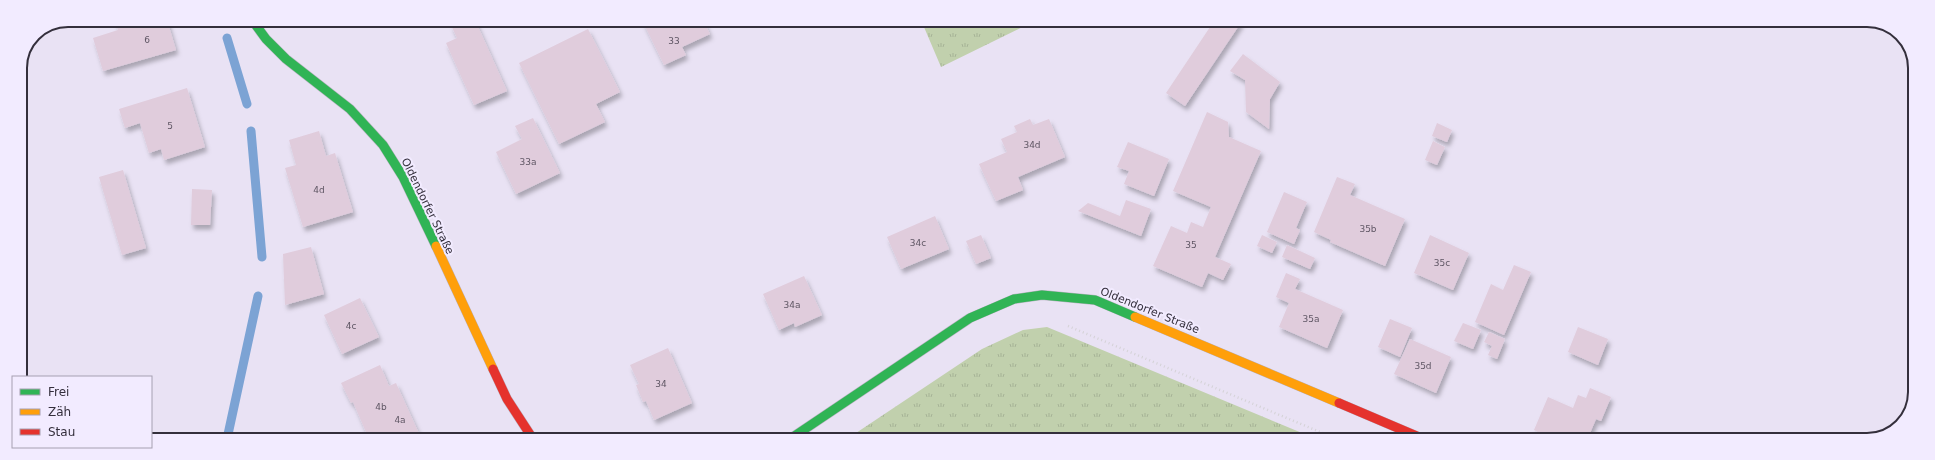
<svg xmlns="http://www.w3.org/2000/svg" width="1935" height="460" font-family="'DejaVu Sans',sans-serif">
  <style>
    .grass { fill: url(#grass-tufts) }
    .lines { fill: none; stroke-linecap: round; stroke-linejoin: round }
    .stream { stroke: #7ca3d4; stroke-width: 9 }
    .building { fill: #e0ccdc; filter: url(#shadow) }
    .fast-casing { stroke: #b8b2c0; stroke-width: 10 }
    .slow-casing { stroke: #b8b2c0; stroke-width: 10 }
    .jam-casing { stroke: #b8b2c0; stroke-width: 10 }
    .path { stroke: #d4d2d6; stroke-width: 2.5; stroke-dasharray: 1 3; stroke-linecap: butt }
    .fast { stroke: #30b455; stroke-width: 9 }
    .slow { stroke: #ff9f0a; stroke-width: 9 }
    .jam { stroke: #e5322d; stroke-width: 9 }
    .labels { text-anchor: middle; stroke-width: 4; stroke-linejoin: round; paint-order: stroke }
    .number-label { font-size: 9px; fill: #5f5664 }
    .street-label { font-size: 11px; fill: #342f3c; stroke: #f2ebff }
    .rim { fill: none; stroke: #342f3c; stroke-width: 2 }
  </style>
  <defs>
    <pattern id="grass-tufts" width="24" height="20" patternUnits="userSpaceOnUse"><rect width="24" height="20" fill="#c1d0ad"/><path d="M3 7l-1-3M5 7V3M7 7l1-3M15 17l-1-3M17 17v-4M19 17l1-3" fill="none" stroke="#a6b396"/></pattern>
    <filter id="shadow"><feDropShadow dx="2.5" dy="4.5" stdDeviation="2" flood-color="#0004"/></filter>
  </defs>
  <rect width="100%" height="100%" fill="#e9e2f4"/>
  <path class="grass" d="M921,20L1035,21L941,67Z
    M1047,327L1319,440L847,439L982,349L1023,330Z"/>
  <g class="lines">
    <path class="stream" d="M227,38L247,104
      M251,131L262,257
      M227,439L258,296"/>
  </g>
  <path class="building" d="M115,20H167L176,50L103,71L93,38L118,30Z
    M462,20H475L507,91L474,105L446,43L457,38L451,25Z
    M648,20H703L710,34L682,47L686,55L664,65L643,22Z
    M1214,21H1242L1185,106L1166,93Z
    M588,29L620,92L596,104L605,122L559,144L519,63Z
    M1243,54L1280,82L1270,99L1269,129L1246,112L1245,80L1230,71Z
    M187,88L205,147L164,160L161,149L149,153L140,123L125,128L119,109Z
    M1207,112L1228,122L1229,137L1261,151L1215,257L1231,264L1223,280L1208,273L1202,287L1153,266L1171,226L1187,233L1191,222L1203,227L1211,207L1173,191Z
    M533,118L560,173L516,194L496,152L522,139L515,126Z
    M1030,119L1033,125L1049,119L1065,157L1018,177L1023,190L996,201L979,164L1007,152L1001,139L1017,132L1014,126Z
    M1437,123L1452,130L1447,142L1432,136Z
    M319,131L326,156L335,153L353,212L303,227L285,168L296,165L289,140Z
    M1433,141L1445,147L1437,165L1425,160Z
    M1128,142L1169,159L1154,196L1124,184L1129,171L1117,167Z
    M123,170L146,248L122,255L99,177Z
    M1337,177L1355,184L1350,195L1405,219L1385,266L1330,242L1331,240L1314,232Z
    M192,189L212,190L210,225H191Z
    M1284,192L1307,202L1296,228L1300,230L1294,244L1267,232Z
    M1126,200L1151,209L1141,236L1078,211L1088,203L1120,216Z
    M935,216L949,249L901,269L887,237Z
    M981,235L991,258L976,264L966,241Z
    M1262,235L1277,242L1272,253L1257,246Z
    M1430,235L1469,253L1453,290L1414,273Z
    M1287,245L1315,258L1310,269L1282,257Z
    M311,247L324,294L285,305L283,254Z
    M1514,265L1531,272L1504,335L1475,322L1491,284L1503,290Z
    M1286,273L1300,279L1295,289L1343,310L1327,348L1279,327L1289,303L1276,297Z
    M804,276L822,315L795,327L794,323L779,330L763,294Z
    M360,298L379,337L342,354L324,315Z
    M1390,319L1412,328L1400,357L1378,347Z
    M1463,323L1481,330L1473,349L1454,341Z
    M1578,327L1608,339L1598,365L1568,352Z
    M1489,332L1505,339L1497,359L1488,355L1492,346L1484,342Z
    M1410,339L1451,357L1436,393L1394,374Z
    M668,348L692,403L654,420L646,401L643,402L636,385L639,384L630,365Z
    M380,365L389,386L396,383L421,438L369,439L353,402L351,403L341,383Z
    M1590,388L1611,397L1601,421L1596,419L1587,440H1555L1534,430L1548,397L1573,408L1578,395L1586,398Z"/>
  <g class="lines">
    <defs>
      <path id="fast" d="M252,20L266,39L286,59L350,109L383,145L403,177L436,246
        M790,439L970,318L1014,299L1042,295L1095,300L1135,317"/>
      <path id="slow" d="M436,246L493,369
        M1135,317L1339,403"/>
      <path id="jam" d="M493,369L507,399L533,439
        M1339,403L1426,440"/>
    </defs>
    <use href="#fast" class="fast-casing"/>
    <use href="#slow" class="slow-casing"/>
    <use href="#jam" class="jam-casing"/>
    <path class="path" d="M219,20L225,24
      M1068,326L1339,440"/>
    <use href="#fast" class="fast"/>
    <use href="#slow" class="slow"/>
    <use href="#jam" class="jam"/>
  </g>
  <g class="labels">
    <g class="number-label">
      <text x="147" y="43">6</text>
      <text x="674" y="44">33</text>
      <text x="170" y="129">5</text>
      <text x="1032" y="148">34d</text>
      <text x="528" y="165">33a</text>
      <text x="319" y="193">4d</text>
      <text x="1368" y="232">35b</text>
      <text x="918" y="246">34c</text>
      <text x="1191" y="248">35</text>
      <text x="1442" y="266">35c</text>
      <text x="792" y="308">34a</text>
      <text x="1311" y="322">35a</text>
      <text x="351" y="329">4c</text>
      <text x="1423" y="369">35d</text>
      <text x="661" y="387">34</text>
      <text x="381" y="410">4b</text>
      <text x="400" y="423">4a</text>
    </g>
    <g class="street-label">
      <text transform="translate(428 206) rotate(64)" y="4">Oldendorfer Straße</text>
      <text transform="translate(1150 310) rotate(22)" y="4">Oldendorfer Straße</text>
    </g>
  </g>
  <path d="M0 0H1935V460H0ZM68 27H1867A41 41 0 0 1 1908 68V392A41 41 0 0 1 1867 433H68A41 41 0 0 1 27 392V68A41 41 0 0 1 68 27Z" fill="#f2ebff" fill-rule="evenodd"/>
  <path class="rim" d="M68 27H1867A41 41 0 0 1 1908 68V392A41 41 0 0 1 1867 433H68A41 41 0 0 1 27 392V68A41 41 0 0 1 68 27Z"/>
  <rect x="12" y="376" width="140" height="72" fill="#f2ebff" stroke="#a6a0b1"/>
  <rect x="20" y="389" width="20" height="6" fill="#30b455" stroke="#a6a0b1"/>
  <text x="48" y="396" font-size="12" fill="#342f3c">Frei</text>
  <rect x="20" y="409" width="20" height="6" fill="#ff9f0a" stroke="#a6a0b1"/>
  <text x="48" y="416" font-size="12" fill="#342f3c">Zäh</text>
  <rect x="20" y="429" width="20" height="6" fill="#e5322d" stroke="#a6a0b1"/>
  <text x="48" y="436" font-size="12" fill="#342f3c">Stau</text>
</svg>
